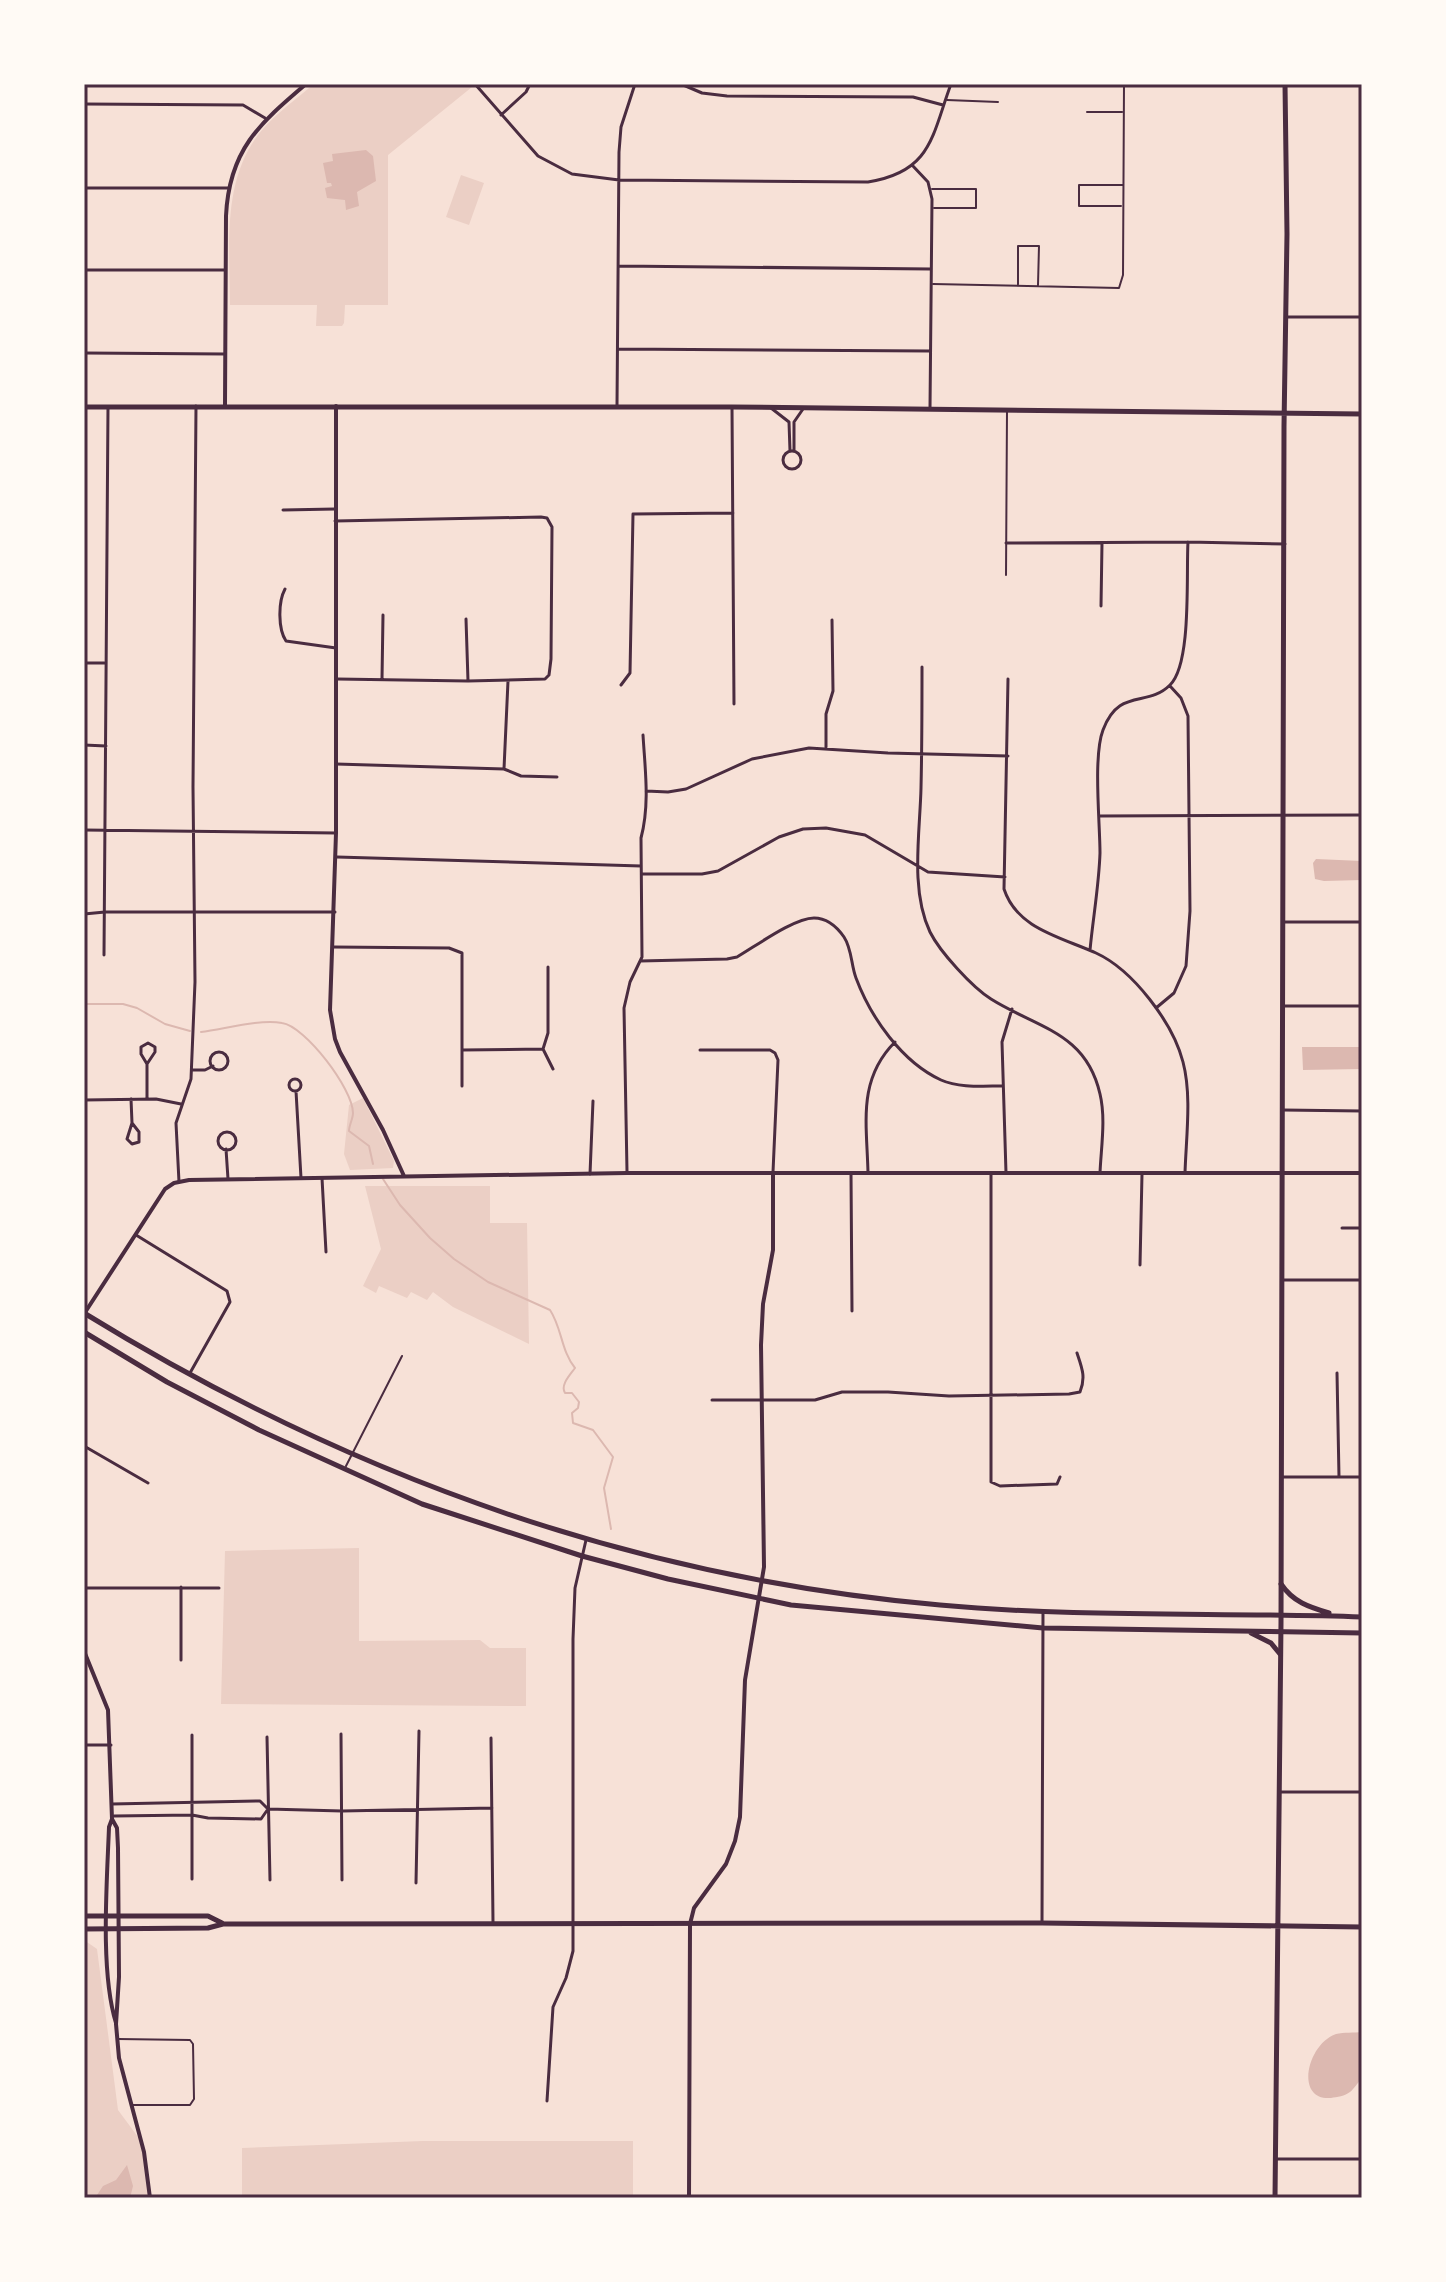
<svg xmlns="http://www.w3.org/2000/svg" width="1446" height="2282" font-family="'Noto Sans',sans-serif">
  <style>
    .green { fill: #ebcfc5 }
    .water { fill: #dcb8b0 }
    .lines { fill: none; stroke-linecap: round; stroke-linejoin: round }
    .stream { stroke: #dcb8b0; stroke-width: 2 }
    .service { stroke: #4a2c40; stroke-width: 2 }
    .minor { stroke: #4a2c40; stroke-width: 3 }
    .tertiary { stroke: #4a2c40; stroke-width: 4 }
    .secondary { stroke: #4a2c40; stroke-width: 5 }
    .primary { stroke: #4a2c40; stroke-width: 5 }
    .neatline { fill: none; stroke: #4a2c40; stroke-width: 3 }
  </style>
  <rect width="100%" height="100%" fill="#f7e1d7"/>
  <path class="green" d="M314,84H470L472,87L388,155V305H345L344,323L342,326H316L317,305H230C230,246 221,179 262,130C277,113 296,99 314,84Z
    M461,175L484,183L469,225L446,217Z
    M363,1098L394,1161L393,1168L350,1170L344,1154L349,1105Z
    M365,1186H490V1223H527L529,1344L453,1307L433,1292L427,1300L411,1292L407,1298L379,1286L376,1293L363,1286L381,1249Z
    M359,1548V1641L480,1640L490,1648H526V1706L221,1704L225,1551Z
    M84,1940L97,1949L118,2110L141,2141L149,2198H84Z
    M423,2141H633V2198H242V2148Z"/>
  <path class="water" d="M366,150L373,156L376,181L357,192L359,206L346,210L345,200L327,198L325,188L332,186L331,183H327L323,163L333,161L332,154Z
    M1316,859L1362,861V880L1324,881L1315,879L1313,863Z
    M1302,1047H1362V1069L1303,1070Z
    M1362,2032V2078C1358,2082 1354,2089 1350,2092C1345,2096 1337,2097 1331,2098C1294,2101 1307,2044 1336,2034C1344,2032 1354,2033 1362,2032Z
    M127,2165L133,2186L130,2198H95L103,2186L116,2180Z"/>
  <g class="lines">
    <path class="stream" d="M84,1004H123L137,1008L165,1024L190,1031
      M201,1032C225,1029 259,1019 282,1023C305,1026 353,1089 353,1113C353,1119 349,1125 349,1131L369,1146L373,1164
      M383,1179L400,1205L430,1238L454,1259L488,1282L550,1310C562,1328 561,1351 575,1368C570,1375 560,1385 565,1393H572L579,1402L578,1408L572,1413L573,1423L593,1430L613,1457L604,1488L611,1529"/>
    <path class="service" d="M947,100L998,102
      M1087,112H1122
      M932,189H976V208H934
      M1121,206H1079V185H1122
      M933,284L1119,288L1123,275L1124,84
      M1018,284V246H1039L1038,285
      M1006,575L1007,411
      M346,1466L402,1356
      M118,2039L190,2040L193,2044L194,2099L190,2105H132"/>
    <path class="minor" d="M475,84L538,156L572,174L619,180L868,182C932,172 932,135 951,84
      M681,84L702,93L727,96L913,97L943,105
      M84,104L243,105L265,118
      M501,115L526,92L530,84
      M912,165L928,182L932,199L930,409
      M84,188H229
      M619,266L931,269
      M84,270H225
      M1287,317H1362
      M618,349L930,351
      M84,353L225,354
      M617,406L619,152L621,127L635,84
      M732,407L734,704
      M771,408L789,422L790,451
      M783 460a9 9 0 1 1 18 0a9 9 0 1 1-18 0Z
      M794,451V422L803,409
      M283,510L335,509
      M335,521L541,517L547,518L552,527L551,659L549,675L545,679L468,681L337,679
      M1006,543L1188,542L1285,544
      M285,589C278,602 278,629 286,641L336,648
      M1101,606L1102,543
      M466,619L468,681
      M84,663H104
      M922,667C922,707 922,747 921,788C920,833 910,890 930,932C940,952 972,987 991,999C1037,1028 1086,1032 1100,1094C1106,1119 1101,1148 1100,1173
      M382,679L383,615
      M1008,679L1004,889C1017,929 1061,937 1096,953C1133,970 1173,1023 1183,1062C1192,1096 1186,1138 1185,1173
      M621,685L630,673L633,514L733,513
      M84,745L106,746
      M826,747V714L833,691L832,620
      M336,764L504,769L521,776L557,777
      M504,769L508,681
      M646,791L668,792L686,789L752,759L809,748L888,753L1008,756
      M1099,816L1362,815
      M84,830L336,833
      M337,857L641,866
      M642,874H702L718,871L779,837L803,829L826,828L865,835L928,872L1005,877
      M84,914L105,912H335
      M1284,922H1362
      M333,947L449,948L462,953V1086
      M1090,950C1093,918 1099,885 1100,853C1100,823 1093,756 1103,730C1119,687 1147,708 1170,685C1192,664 1186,574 1188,542
      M104,955L108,407
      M640,961L727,959L737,957C756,946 794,918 814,918C827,918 837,927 844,937C852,949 851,965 856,978C871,1018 902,1062 941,1080C959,1088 983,1086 1002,1086
      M1283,1006H1362
      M1156,1008L1174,993L1186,966L1190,911L1188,716L1181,698L1170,686
      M148,1043L155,1047V1052L147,1064L141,1054V1047Z
      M543,1049L553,1069
      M462,1050L543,1049L548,1033V967
      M700,1050H770L775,1053L778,1060L773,1172
      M210 1061a9 9 0 1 1 18 0a9 9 0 1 1-18 0Z
      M147,1064V1099
      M192,1070H205L213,1066
      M289 1085a6 6 0 1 1 12 0a6 6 0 1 1-12 0Z
      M296,1091L301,1178
      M131,1099L132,1123
      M84,1100L156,1099L181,1104
      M1283,1110L1362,1111
      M132,1123L139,1132V1142L132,1144L127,1139Z
      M218 1141a9 9 0 1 1 18 0a9 9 0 1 1-18 0Z
      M226,1149L228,1179
      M627,1171L624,1008L630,982L642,957L641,838C650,804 645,769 643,735
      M851,1173L852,1311
      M868,1173C867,1124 857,1080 895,1042
      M991,1173V1482L1000,1486L1057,1484L1060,1477
      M1006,1173L1002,1042L1012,1009
      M590,1174L593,1101
      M322,1178L326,1252
      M179,1182L176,1123L191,1079L195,982L193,787L196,406
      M1342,1228H1362
      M136,1235L227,1291L230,1302L190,1373
      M1140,1265L1142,1174
      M1282,1280H1362
      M1337,1373L1339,1477
      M712,1400H815L842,1392H888L949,1396L1069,1394L1080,1392C1086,1377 1082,1368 1077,1353
      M84,1446L148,1483
      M1282,1477H1362
      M181,1587V1660
      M84,1588H219
      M341,1734L342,1880
      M267,1737L270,1880
      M491,1738L493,1922
      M84,1745H111
      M1279,1792H1362
      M112,1804L260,1801L268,1809L342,1811L492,1808
      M114,1816L192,1815L208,1818L261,1819L268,1809
      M192,1879V1735
      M416,1883L419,1731
      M1042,1923L1043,1612
      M547,2101L553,2007L566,1978L573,1951V1639L575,1588L586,1540
      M1276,2159H1362"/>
    <path class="tertiary" d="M225,405L226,216C229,150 259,124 306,84
      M336,406V833L330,1010L335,1039L340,1052L383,1130L404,1176
      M84,1314L165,1189L174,1183L189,1180L627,1173H1362
      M84,1651L108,1710L112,1819L109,1827C107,1882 100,1972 116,2023
      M112,1819L117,1828L118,1848L119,1977L116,2024L119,2058L144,2152L150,2198
      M689,2198L690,1924L694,1908L726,1864L735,1841L740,1817L745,1680L764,1567L761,1345L763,1304L773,1250V1174"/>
    <path class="secondary" d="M84,407H732L1362,414
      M84,1916H208L222,1923
      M84,1929L208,1928L223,1924L1042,1923L1362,1927
      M1275,2198L1281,1623L1284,426L1287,234L1285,84"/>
    <path class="primary" d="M84,1313C347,1475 631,1578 940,1605C1080,1618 1221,1612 1362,1617
      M84,1332L167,1382L259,1430L422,1504L582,1556L668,1579L791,1605L1043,1628L1362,1633
      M1281,1584C1293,1602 1309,1607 1329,1613
      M1251,1633L1271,1643L1280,1654"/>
  </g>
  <rect width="1446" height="2282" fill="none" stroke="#fffaf5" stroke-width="172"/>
  <rect x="86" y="86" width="1274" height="2110" class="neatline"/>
</svg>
